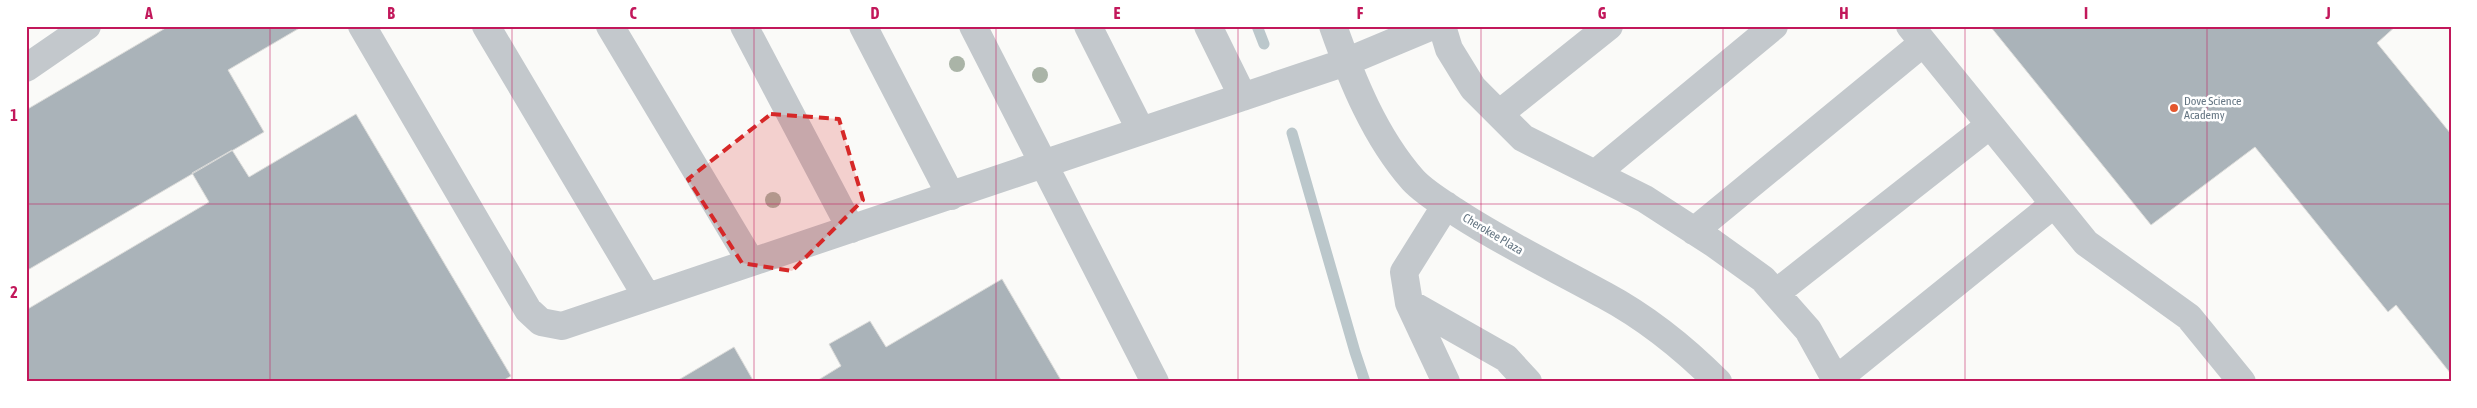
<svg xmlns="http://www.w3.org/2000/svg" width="2477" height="408" font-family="'Asap Condensed',sans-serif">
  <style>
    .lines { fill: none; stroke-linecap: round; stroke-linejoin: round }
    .stream { stroke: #bbc7cb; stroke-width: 11 }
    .building { fill: #aab3b9; stroke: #dcdcda }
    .minor { stroke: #c3c8cc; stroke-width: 28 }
    .tree { fill: #aab4a7 }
    .marked { fill: #d62828; fill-opacity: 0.2; stroke: #d62828; stroke-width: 4; stroke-dasharray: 10 6; stroke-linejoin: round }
    .grid { fill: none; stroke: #c2185b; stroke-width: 1; stroke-opacity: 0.55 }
    .poi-dot { fill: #e4572e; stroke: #fff; stroke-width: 2 }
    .labels { text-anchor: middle; stroke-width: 5; stroke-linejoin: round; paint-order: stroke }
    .poi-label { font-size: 12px; fill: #657683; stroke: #fff; text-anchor: start }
    .street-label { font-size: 12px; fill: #657683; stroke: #fff }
    .neatline { fill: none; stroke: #c2185b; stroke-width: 2 }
    .grid-label { font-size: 16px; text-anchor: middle; font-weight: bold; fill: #c2185b }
  </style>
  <rect width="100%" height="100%" fill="#fafaf8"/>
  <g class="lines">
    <path class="stream" d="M1257,26L1264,44
      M1292,133L1355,352L1365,382"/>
  </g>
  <path class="building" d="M169,26H303L228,70L264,132L26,271V110Z
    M1990,26H2396L2377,43L2451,134V374L2396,305L2388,312L2255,147L2151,225Z
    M356,114L511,376L501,382H26V310L209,202L192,173L232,150L249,177Z
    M1002,279L1062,382H815L841,366L829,344L870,321L886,347Z
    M734,347L754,382H675Z"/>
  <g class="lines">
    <path class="minor" d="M362,26L528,310L541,322L562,326L1346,62L1432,26
      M486,26L647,297
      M610,26L751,262
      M744,26L851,229
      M863,26L951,196
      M973,26L1155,382
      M1088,26L1141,131
      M1208,26L1243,97
      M1333,26C1352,80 1375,137 1413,180C1425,193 1444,204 1459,214C1505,244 1555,268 1604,295C1647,318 1684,348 1718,382
      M1442,26L1449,49L1473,88L1523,138L1645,199L1713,243L1763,279L1808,330L1837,382
      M1910,26L2086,243L2189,317L2242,382
      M26,68L87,26
      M1499,114L1609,26
      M1595,174L1774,26
      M1446,205L1404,272L1409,303L1506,358L1528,382
      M1694,231L1923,43
      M1776,293L1990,125
      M1409,303L1446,382
      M1836,380L2054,204"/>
  </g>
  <g class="tree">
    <circle cx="957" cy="64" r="8"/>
    <circle cx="1040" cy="75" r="8"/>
    <circle cx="773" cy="200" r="8"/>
  </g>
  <path class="marked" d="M771,114L839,119L863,200L792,271L742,263L688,179Z"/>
  <path class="grid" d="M270,26V382M512,26V382M754,26V382M996,26V382M1238,26V382M1481,26V382M1723,26V382M1965,26V382M2207,26V382M26,204H2451"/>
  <circle class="poi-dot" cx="2174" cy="108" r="5"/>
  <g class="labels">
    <g class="poi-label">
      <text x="2184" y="105">Dove Science<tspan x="2184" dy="14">Academy</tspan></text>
    </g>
    <g class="street-label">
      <text transform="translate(1493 234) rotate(31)" y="4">Cherokee Plaza</text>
    </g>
  </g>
  <rect width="2477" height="408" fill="none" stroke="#ffffff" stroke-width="55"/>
  <rect x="28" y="28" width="2422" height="352" class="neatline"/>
  <g class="grid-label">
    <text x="149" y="19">A</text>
    <text x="391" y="19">B</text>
    <text x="633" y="19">C</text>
    <text x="875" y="19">D</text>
    <text x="1117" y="19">E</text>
    <text x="1360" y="19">F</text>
    <text x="1602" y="19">G</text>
    <text x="1844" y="19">H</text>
    <text x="2086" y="19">I</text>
    <text x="2328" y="19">J</text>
    <text x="14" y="121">1</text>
    <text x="14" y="298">2</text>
  </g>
</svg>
